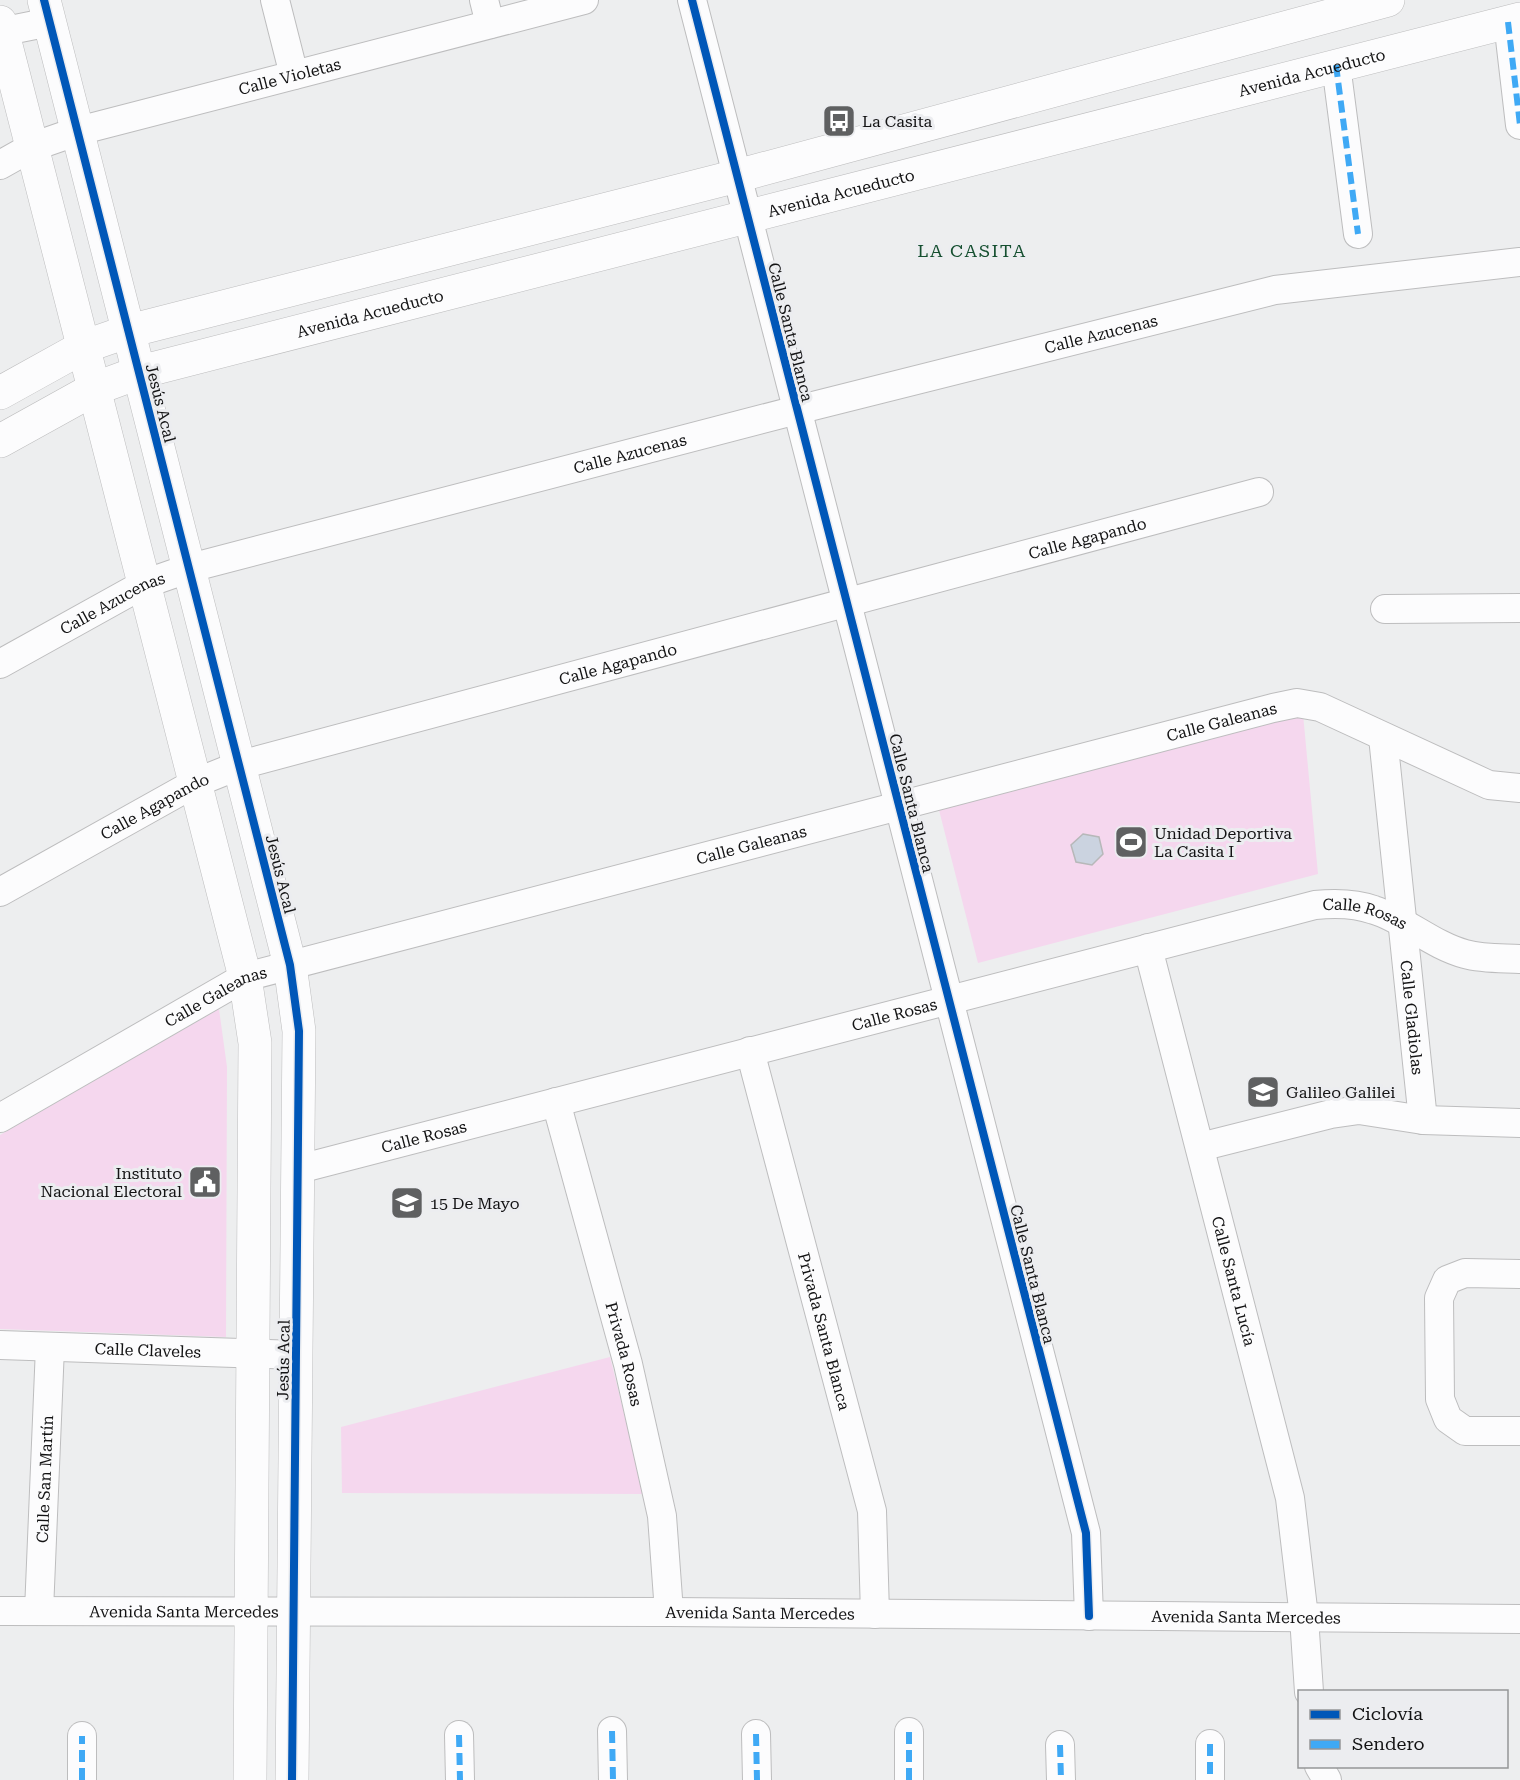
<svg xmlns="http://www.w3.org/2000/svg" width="1520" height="1780" font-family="'Roboto Serif',serif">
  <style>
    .green { fill: #f5d7ee }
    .building { fill: #cbd3e0; stroke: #b7b8b9; stroke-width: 1.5 }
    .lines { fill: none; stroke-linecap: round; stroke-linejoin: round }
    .minor-casing { stroke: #bdbdbe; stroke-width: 30 }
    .tertiary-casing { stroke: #bdbdbe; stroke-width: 34 }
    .minor { stroke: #fcfcfd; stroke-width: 28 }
    .tertiary { stroke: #fcfcfd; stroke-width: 33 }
    .quiet { stroke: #3fa9f5; stroke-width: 6; stroke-dasharray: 12 6; stroke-linecap: butt }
    .cycleway-casing { stroke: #ecedf0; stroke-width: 11 }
    .cycleway { stroke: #0057b8; stroke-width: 8 }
    .labels { text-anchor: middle; stroke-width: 6; stroke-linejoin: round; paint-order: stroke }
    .street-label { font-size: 16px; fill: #131314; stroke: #ecedf0 }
    .poi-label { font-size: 16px; fill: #131314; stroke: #ecedf0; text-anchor: start }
    .neighbourhood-label { font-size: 18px; letter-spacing: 1.5px; fill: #154f30; stroke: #ecedf0 }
  </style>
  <rect width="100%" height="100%" fill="#edeeef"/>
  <path class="green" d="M1303,714L1318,874L978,963L939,810Z
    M219,1009L227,1067L226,1337L0,1329V1135Z
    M610,1357L644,1494L342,1493L341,1427Z"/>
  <path class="building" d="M1083,834L1099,837L1103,854L1092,865L1076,862L1071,845Z"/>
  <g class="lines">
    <defs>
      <g id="minor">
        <path d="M275,0L294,75"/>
        <path d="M484,0L490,24"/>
        <path d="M692,0L1086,1533L1089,1616"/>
        <path d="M1508,22L1520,125"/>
        <path d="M0,32L50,22"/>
        <path d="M1336,65L1358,234"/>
        <path id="s1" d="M0,165L32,147L78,131L584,0"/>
        <path d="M1385,609L1520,608"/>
        <path id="s2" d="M0,664L144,584L190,568L797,410L1275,290L1520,262"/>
        <path id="s3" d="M1383,737L1423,1120"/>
        <path id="s4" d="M0,892L195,783L240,765L1259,492"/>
        <path id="s5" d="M1148,948L1290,1498L1304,1617L1309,1692"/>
        <path id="s6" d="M750,1051L872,1511L875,1614"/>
        <path id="s7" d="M556,1102L628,1364L662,1516L669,1612"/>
        <path id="s8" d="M0,1118L245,977L1273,708L1297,703L1320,707L1489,785L1520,788"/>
        <path d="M1200,1147L1331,1114L1359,1110L1423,1120L1520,1123"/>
        <path id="s9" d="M299,1169L1315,905C1335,903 1355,903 1374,910C1406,920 1432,945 1465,954C1483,959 1502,958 1520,959"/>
        <path d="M1520,1274L1465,1273L1447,1280L1439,1298L1440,1399L1448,1419L1465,1431H1520"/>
        <path id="s10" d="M0,1345L297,1355"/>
        <path id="s11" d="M0,1611L669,1612L1520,1619"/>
        <path id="s12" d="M39,1611L50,1347"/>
        <path d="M612,1731L613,1780"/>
        <path d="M909,1732V1780"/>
        <path d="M756,1734L757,1780"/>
        <path d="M459,1735L460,1780"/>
        <path d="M1210,1744V1780"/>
        <path d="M1060,1745L1061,1780"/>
        <path d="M1319,1766L1327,1780"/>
        <path d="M82,1780V1736"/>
      </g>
      <g id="tertiary">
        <path d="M44,0L290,965L299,1031L292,1780"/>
        <path d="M0,22L245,977L255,1043L250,1780"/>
        <path d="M0,393L83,347L129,331L737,176L1388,0"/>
        <path id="s13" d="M0,441L94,389L140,372L1520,19"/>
      </g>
    </defs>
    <use href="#minor" class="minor-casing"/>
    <use href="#tertiary" class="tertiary-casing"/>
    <use href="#minor" class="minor"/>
    <use href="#tertiary" class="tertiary"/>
    <path class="quiet" d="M1508,22L1520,125
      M1336,65L1358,234
      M612,1731L613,1780
      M909,1732V1780
      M756,1734L757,1780
      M459,1735L460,1780
      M1210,1744V1780
      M1060,1745L1061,1780
      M82,1780V1736"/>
    <defs>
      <path id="cycleway" d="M44,0L290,965L299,1031L292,1780
        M692,0L1086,1533L1089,1616"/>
    </defs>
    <use href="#cycleway" class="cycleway-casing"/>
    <use href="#cycleway" class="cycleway"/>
  </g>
  <defs>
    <symbol id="bus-square" viewBox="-11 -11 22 22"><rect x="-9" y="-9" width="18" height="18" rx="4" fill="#5f6061" stroke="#ecedf0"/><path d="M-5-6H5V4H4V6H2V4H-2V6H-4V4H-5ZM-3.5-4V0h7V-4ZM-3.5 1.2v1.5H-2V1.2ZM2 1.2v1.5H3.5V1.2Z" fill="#fff"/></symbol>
    <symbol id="stadium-square" viewBox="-11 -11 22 22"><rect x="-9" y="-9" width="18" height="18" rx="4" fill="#5f6061" stroke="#ecedf0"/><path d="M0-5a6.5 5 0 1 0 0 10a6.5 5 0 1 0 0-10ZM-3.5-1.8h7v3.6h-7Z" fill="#fff"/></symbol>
    <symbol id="school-square" viewBox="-11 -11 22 22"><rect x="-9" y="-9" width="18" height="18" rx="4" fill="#5f6061" stroke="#ecedf0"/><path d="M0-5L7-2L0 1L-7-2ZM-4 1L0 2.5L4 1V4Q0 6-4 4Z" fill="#fff"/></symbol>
    <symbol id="civic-square" viewBox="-11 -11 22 22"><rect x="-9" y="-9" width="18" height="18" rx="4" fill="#5f6061" stroke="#ecedf0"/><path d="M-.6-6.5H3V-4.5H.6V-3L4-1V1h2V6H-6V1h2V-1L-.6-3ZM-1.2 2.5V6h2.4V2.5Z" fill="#fff"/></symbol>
  </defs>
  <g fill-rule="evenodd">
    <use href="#bus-square" x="820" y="102" width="38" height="38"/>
    <use href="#stadium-square" x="1112" y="823" width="38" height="38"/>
    <use href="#school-square" x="1244" y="1073" width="38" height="38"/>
    <use href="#civic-square" x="186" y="1163" width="38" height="38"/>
    <use href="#school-square" x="388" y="1184" width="38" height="38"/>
  </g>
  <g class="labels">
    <g class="street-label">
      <text dy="6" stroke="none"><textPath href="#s13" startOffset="1366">Avenida Acueducto</textPath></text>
      <text dy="6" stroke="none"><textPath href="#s1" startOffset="304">Calle Violetas</textPath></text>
      <text dy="6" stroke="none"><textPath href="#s13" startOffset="880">Avenida Acueducto</textPath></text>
      <text dy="6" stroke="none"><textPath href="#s13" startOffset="394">Avenida Acueducto</textPath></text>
      <text transform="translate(791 332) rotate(76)" y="6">Calle Santa Blanca</text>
      <text dy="6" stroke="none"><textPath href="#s2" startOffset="1154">Calle Azucenas</textPath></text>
      <text transform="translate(161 403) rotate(76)" y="6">Jesús Acal</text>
      <text dy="6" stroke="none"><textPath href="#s2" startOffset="668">Calle Azucenas</textPath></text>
      <text dy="6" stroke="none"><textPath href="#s4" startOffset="1149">Calle Agapando</textPath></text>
      <text dy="6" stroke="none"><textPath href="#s2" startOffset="128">Calle Azucenas</textPath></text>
      <text dy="6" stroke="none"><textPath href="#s4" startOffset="663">Calle Agapando</textPath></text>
      <text dy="6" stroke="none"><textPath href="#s8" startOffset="1292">Calle Galeanas</textPath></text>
      <text transform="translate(912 803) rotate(76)" y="6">Calle Santa Blanca</text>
      <text dy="6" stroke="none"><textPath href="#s4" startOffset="177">Calle Agapando</textPath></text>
      <text dy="6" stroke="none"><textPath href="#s8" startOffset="806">Calle Galeanas</textPath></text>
      <text transform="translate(281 874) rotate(76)" y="6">Jesús Acal</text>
      <text dy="6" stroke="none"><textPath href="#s9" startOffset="1101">Calle Rosas</textPath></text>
      <text dy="6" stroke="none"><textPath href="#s8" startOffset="248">Calle Galeanas</textPath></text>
      <text dy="6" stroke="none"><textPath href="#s9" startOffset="615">Calle Rosas</textPath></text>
      <text dy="6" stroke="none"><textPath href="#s3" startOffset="282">Calle Gladiolas</textPath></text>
      <text dy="6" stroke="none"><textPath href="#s9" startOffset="129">Calle Rosas</textPath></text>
      <text transform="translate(1033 1274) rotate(76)" y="6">Calle Santa Blanca</text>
      <text dy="6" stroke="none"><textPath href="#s5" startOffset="344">Calle Santa Lucía</textPath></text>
      <text dy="6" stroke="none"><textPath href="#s6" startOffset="290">Privada Santa Blanca</textPath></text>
      <text dy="6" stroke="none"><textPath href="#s10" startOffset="148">Calle Claveles</textPath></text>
      <text dy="6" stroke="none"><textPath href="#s7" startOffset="261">Privada Rosas</textPath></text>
      <text transform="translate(283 1360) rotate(-89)" y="6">Jesús Acal</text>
      <text dy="6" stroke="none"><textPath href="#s12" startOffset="132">Calle San Martín</textPath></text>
      <text dy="6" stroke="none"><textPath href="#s11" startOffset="184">Avenida Santa Mercedes</textPath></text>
      <text dy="6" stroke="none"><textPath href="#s11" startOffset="760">Avenida Santa Mercedes</textPath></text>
      <text dy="6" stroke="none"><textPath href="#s11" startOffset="1246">Avenida Santa Mercedes</textPath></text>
    </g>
    <g class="poi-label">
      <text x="862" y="127">La Casita</text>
      <text x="1154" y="839">Unidad Deportiva<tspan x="1154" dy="18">La Casita I</tspan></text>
      <text x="1286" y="1098">Galileo Galilei</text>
      <text x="182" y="1179" text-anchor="end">Instituto<tspan x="182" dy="18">Nacional Electoral</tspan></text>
      <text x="430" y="1209">15 De Mayo</text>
    </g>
    <g class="neighbourhood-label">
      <text x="972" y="257">LA CASITA</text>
    </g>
  </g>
  <rect x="1298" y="1690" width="210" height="78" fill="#ecedf0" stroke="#959698" stroke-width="1.5"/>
  <rect x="1310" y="1710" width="30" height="9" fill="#0057b8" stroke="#959698" stroke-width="1.5"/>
  <text x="1352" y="1720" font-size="18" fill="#131314">Ciclovía</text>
  <rect x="1310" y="1740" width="30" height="9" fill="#3fa9f5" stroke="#959698" stroke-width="1.5"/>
  <text x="1352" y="1750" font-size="18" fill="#131314">Sendero</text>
</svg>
